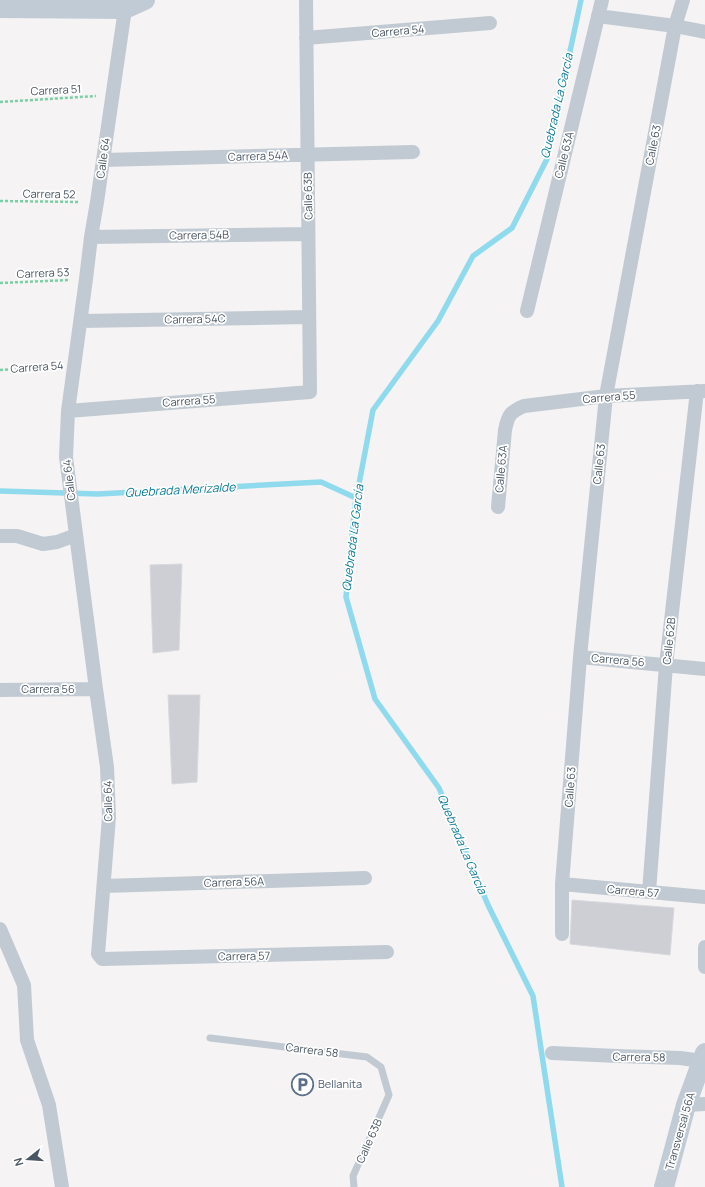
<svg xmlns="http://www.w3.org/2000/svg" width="705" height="1187" font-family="Manrope,sans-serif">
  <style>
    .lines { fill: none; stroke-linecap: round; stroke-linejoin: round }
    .stream { stroke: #90daee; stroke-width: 5.5 }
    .building { fill: #cdcfd5; stroke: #d7d9de }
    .path { stroke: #7ad0a6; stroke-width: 2.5; stroke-dasharray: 3 2; stroke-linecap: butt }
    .lane { stroke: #c1cad2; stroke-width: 7 }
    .street { stroke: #c1cad2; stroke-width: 14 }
    .secondary { stroke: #c1cbd6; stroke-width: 20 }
    .labels { text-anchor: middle; stroke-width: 3.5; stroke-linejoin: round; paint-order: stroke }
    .street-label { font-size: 11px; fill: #4a5661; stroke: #fff }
    .service-label { font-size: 11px; fill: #4e5e75; stroke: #fff; text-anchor: start }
    .water-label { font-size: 12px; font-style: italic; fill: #0c7c9b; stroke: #fff }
  </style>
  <rect width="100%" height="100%" fill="#f5f3f3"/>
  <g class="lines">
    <path class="stream" d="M0,491L98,494L321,482L356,498
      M562,1187L533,996L488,905L439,788L375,699L346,597L355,505L373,410L438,321L473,256L512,228L547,159L581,0"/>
  </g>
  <path class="building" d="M182,564L179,650L153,653L150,565Z
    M168,695H200L197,782L172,784Z
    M572,900L674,908L670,955L570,944Z"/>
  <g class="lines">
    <path class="path" d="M0,102L96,96
      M0,201L80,202
      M0,283L70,280
      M0,370L58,366"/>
    <path class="lane" d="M210,1038L367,1057L381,1067L389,1095L353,1176L354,1187"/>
    <path class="street" d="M126,2L97,202L91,237L86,279L68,411L66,457L96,689L107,767L109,817L98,954L102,959L387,952
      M598,16L675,26L705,32
      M306,38L490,23
      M103,160L413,152
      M91,237L308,234
      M527,311L602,0
      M81,321L309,317
      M68,411L310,392L306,0
      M498,507L505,430C508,415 510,412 524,406L606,396L705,391
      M0,536H17L43,544L57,542L76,535
      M580,657L705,669
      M0,690L96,689
      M562,884L705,897
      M104,886L365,878
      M649,892L666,665L697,391
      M0,929L24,985L27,1040L49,1105L62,1187
      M562,934V884L580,657L606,396L675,26L683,0
      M705,947V967
      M552,1053L617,1056L680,1058L702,1061
      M686,1105L705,1104"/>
    <path class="secondary" d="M0,8L125,9L145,0
      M664,1187L686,1105L705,1053"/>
  </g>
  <defs>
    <symbol id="parking-ring" viewBox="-11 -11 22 22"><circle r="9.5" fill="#fff" stroke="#5c6f8a" stroke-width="1.5"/><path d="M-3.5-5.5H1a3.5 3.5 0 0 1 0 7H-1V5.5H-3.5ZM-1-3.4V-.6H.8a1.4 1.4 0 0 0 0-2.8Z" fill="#5c6f8a"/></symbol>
  </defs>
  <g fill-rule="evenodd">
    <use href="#parking-ring" x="290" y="1072" width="25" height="25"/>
  </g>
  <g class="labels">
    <g class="street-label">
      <text transform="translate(398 31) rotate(-5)" y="4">Carrera 54</text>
      <text transform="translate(56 90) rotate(-3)" y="4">Carrera 51</text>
      <text transform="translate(653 145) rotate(-79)" y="4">Calle 63</text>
      <text transform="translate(564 155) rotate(-76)" y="4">Calle 63A</text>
      <text transform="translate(258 156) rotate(-2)" y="4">Carrera 54A</text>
      <text transform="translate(103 158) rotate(-82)" y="4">Calle 64</text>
      <text transform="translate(49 194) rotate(1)" y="4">Carrera 52</text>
      <text transform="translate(308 196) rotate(-91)" y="4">Calle 63B</text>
      <text transform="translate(199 235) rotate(-1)" y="4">Carrera 54B</text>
      <text transform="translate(43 273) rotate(-2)" y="4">Carrera 53</text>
      <text transform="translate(195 319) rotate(-1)" y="4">Carrera 54C</text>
      <text transform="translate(37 367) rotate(-4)" y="4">Carrera 54</text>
      <text transform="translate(609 397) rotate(-5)" y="4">Carrera 55</text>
      <text transform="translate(189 401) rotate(-4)" y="4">Carrera 55</text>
      <text transform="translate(599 464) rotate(-84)" y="4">Calle 63</text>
      <text transform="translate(501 469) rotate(-85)" y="4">Calle 63A</text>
      <text transform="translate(69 480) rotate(-97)" y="4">Calle 64</text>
      <text transform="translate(669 641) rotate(-84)" y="4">Calle 62B</text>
      <text transform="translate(618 660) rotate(5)" y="4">Carrera 56</text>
      <text x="48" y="693">Carrera 56</text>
      <text transform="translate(570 787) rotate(-86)" y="4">Calle 63</text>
      <text transform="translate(108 801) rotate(-91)" y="4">Calle 64</text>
      <text transform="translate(234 882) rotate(-2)" y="4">Carrera 56A</text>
      <text transform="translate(633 891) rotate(5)" y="4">Carrera 57</text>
      <text transform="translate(244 956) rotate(-1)" y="4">Carrera 57</text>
      <text transform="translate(312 1050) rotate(7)" y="4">Carrera 58</text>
      <text transform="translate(639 1057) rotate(1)" y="4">Carrera 58</text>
      <text transform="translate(680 1131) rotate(-74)" y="4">Transversal 56A</text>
      <text transform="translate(369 1141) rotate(-66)" y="4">Calle 63B</text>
    </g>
    <g class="service-label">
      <text x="318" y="1088">Bellanita</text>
    </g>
    <g class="water-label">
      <text transform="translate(557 106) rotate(-77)" y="4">Quebrada La García</text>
      <text transform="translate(180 490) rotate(-3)" y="4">Quebrada Merizalde</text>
      <text transform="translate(353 538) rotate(-83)" y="4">Quebrada La García</text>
      <text transform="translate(462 844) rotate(67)" y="4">Quebrada La García</text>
    </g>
  </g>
  <g transform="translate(28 1159) rotate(253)" stroke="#ffffff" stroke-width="3" paint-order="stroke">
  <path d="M0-3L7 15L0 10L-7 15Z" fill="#4a5661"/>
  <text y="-6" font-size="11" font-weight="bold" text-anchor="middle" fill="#4a5661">N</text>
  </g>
</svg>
